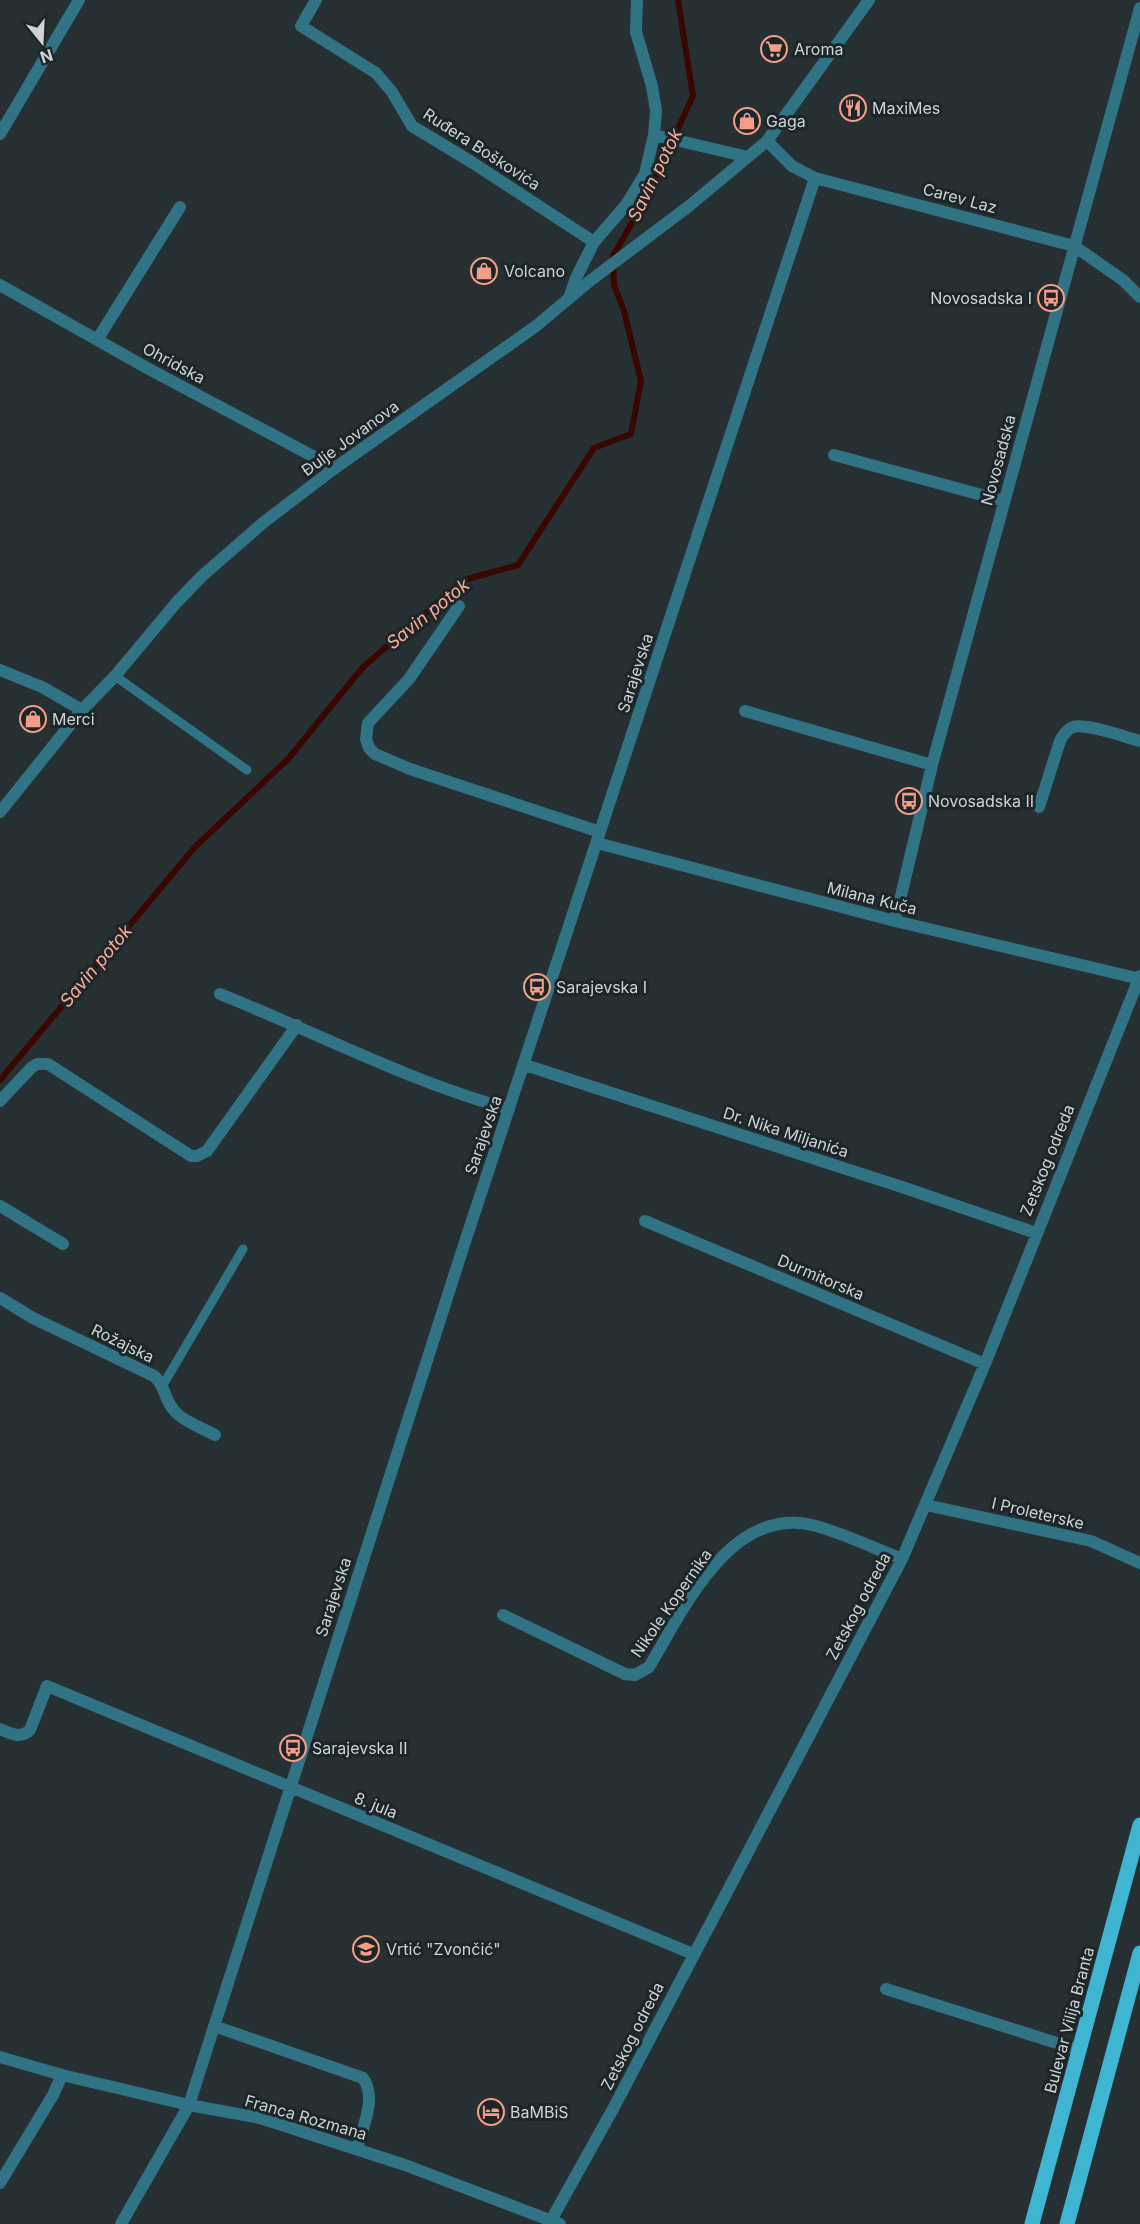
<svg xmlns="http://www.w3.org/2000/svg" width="1140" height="2224" font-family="Inter,sans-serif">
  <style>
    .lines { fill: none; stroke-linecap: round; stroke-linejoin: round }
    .stream { stroke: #390600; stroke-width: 6 }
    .service { stroke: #307385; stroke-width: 9 }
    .minor { stroke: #307385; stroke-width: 12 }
    .tertiary { stroke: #307385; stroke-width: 12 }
    .primary { stroke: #40b5d2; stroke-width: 15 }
    .labels { text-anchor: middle; stroke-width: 6; stroke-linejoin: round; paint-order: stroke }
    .poi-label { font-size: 16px; fill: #ced4d5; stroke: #1c2527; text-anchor: start }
    .street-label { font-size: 16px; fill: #ced4d5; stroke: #1c2527 }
    .water-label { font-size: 18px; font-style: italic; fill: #ffaa94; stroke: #1c2527 }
  </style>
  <rect width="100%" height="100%" fill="#262f31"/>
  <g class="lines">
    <path class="stream" d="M0,1080L195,847L288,759L363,667L464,580L518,565L594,448L631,434L641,381L624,311L614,285L613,256L645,200L693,96L678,0"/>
    <path class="service" d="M115,676L247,770
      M163,1385L243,1249"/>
    <path class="minor" d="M316,0L301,26L376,73L392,92L412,126L473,163L594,242
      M0,134L79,0
      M654,135L748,157
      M767,141L792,166L815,178L1074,246L1123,280L1140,297
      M0,285L147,368L335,468
      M569,298L576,278L594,242L626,205L645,174L654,135L656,111L652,86L636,32L637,0
      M97,340L180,207
      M834,455L1004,501
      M459,606L409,679L368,723L366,739L369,748L375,754L410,769L600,832
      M0,670L42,687L82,710
      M745,711L932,765
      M1039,807L1060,741C1063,735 1066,730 1073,727C1086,723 1125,737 1140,741
      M597,843L895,921L1140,979
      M895,921L932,765L1140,8
      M220,994C315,1032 410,1082 509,1109
      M525,1065L905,1188L1036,1233
      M0,1101L31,1068L37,1064H48L191,1156H197L207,1151L297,1025
      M0,1206L63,1244
      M645,1221L985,1364
      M0,1298L33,1318L154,1376C165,1385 164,1398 173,1409C182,1421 202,1428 215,1435
      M926,1505L1091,1541L1140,1563
      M503,1615L625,1674L635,1675L649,1667C683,1611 729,1506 812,1525C841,1532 873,1548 902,1559
      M0,1729C11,1734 21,1739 30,1730L47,1686L693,1954
      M886,1989L1079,2050
      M214,2026L363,2078C377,2098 363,2126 357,2149
      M0,2183L53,2095L62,2075
      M121,2224L189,2105L462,1251L815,178
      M549,2224L613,2109L902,1559L985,1364L1140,976"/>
    <path class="tertiary" d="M0,812L82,710L115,676L176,603L202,576L264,522L335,468L536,326L591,280L689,206L767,141L869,0
      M0,2057L62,2075L189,2105L260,2118L405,2165L560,2224"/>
    <path class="primary" d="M1032,2224L1140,1825
      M1067,2224L1140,1953"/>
  </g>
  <defs>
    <symbol id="supermarket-ring" viewBox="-11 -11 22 22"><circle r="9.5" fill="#1c2527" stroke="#f49e88" stroke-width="1.5"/><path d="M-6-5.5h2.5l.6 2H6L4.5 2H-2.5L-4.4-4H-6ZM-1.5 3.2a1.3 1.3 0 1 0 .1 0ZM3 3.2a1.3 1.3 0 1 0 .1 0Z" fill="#f49e88"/></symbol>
    <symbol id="restaurant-ring" viewBox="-11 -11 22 22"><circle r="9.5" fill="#1c2527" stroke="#f49e88" stroke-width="1.5"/><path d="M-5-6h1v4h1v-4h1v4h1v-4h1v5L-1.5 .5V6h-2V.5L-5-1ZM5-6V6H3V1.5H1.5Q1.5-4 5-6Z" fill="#f49e88"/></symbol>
    <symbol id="shop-ring" viewBox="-11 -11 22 22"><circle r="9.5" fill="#1c2527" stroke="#f49e88" stroke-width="1.5"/><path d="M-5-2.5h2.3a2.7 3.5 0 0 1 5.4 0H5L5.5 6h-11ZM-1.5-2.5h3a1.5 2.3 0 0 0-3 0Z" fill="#f49e88"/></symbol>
    <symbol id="bus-ring" viewBox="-11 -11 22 22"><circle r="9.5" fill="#1c2527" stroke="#f49e88" stroke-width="1.5"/><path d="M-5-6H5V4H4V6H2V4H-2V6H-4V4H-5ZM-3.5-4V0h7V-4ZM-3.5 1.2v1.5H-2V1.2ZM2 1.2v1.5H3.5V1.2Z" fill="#f49e88"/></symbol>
    <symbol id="school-ring" viewBox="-11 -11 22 22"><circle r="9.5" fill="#1c2527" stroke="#f49e88" stroke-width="1.5"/><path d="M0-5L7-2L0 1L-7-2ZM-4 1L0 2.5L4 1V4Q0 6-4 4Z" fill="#f49e88"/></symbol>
    <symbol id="hotel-ring" viewBox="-11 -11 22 22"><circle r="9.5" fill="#1c2527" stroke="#f49e88" stroke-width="1.5"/><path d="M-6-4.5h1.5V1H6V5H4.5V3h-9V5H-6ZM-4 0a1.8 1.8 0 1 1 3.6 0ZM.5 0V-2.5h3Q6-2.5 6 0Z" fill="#f49e88"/></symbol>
  </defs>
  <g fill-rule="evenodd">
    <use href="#supermarket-ring" x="759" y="34" width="30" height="30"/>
    <use href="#restaurant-ring" x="838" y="93" width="30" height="30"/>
    <use href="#shop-ring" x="732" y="106" width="30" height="30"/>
    <use href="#shop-ring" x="469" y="256" width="30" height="30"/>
    <use href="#bus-ring" x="1036" y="283" width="30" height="30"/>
    <use href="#shop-ring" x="18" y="704" width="30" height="30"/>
    <use href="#bus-ring" x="894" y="786" width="30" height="30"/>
    <use href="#bus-ring" x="522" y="972" width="30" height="30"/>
    <use href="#bus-ring" x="278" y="1733" width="30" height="30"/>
    <use href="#school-ring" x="351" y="1934" width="30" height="30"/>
    <use href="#hotel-ring" x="476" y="2097" width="30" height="30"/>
  </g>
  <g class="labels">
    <g class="poi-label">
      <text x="794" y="55">Aroma</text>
      <text x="872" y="114">MaxiMes</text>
      <text x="766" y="127">Gaga</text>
      <text x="504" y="277">Volcano</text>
      <text x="1032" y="304" text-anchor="end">Novosadska I</text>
      <text x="52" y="725">Merci</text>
      <text x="928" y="807">Novosadska II</text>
      <text x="556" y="993">Sarajevska I</text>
      <text x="312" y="1754">Sarajevska II</text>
      <text x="386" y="1955">Vrtić "Zvončić"</text>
      <text x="510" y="2118">BaMBiS</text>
    </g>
    <g class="street-label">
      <text transform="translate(482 149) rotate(33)" y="6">Ruđera Boškovića</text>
      <text transform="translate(960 198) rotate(15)" y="6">Carev Laz</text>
      <text transform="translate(174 363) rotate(28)" y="6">Ohridska</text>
      <text transform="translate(350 438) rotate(-36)" y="6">Đulje Jovanova</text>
      <text transform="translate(998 460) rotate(-75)" y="6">Novosadska</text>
      <text transform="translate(635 673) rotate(-72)" y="6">Sarajevska</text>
      <text transform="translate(872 898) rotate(14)" y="6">Milana Kuča</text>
      <text transform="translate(786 1132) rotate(18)" y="6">Dr. Nika Miljanića</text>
      <text transform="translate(483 1135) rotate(-71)" y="6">Sarajevska</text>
      <text transform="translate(1047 1160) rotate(-68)" y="6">Zetskog odreda</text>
      <text transform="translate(821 1277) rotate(23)" y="6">Durmitorska</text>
      <text transform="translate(123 1343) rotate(26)" y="6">Rožajska</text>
      <text transform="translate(1038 1513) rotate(13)" y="6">I Proleterske</text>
      <text transform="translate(333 1597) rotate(-72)" y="6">Sarajevska</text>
      <text transform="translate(671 1603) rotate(-55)" y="6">Nikole Kopernika</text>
      <text transform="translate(858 1606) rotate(-62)" y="6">Zetskog odreda</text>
      <text transform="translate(376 1805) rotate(22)" y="6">8. jula</text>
      <text transform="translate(1069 2020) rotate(-75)" y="6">Bulevar Vilija Branta</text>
      <text transform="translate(632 2036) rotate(-63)" y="6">Zetskog odreda</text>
      <text transform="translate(306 2117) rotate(16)" y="6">Franca Rozmana</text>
    </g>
    <g class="water-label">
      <text transform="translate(655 175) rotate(-64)" y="6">Savin potok</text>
      <text transform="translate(428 614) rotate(-39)" y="6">Savin potok</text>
      <text transform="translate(96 966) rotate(-50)" y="6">Savin potok</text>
    </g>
  </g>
  <g transform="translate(42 42) rotate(162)" stroke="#1c2527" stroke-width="4.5" paint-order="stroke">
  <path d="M0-4.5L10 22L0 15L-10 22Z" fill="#ced4d5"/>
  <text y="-9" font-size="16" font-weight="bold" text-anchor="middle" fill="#ced4d5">N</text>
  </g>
</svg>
